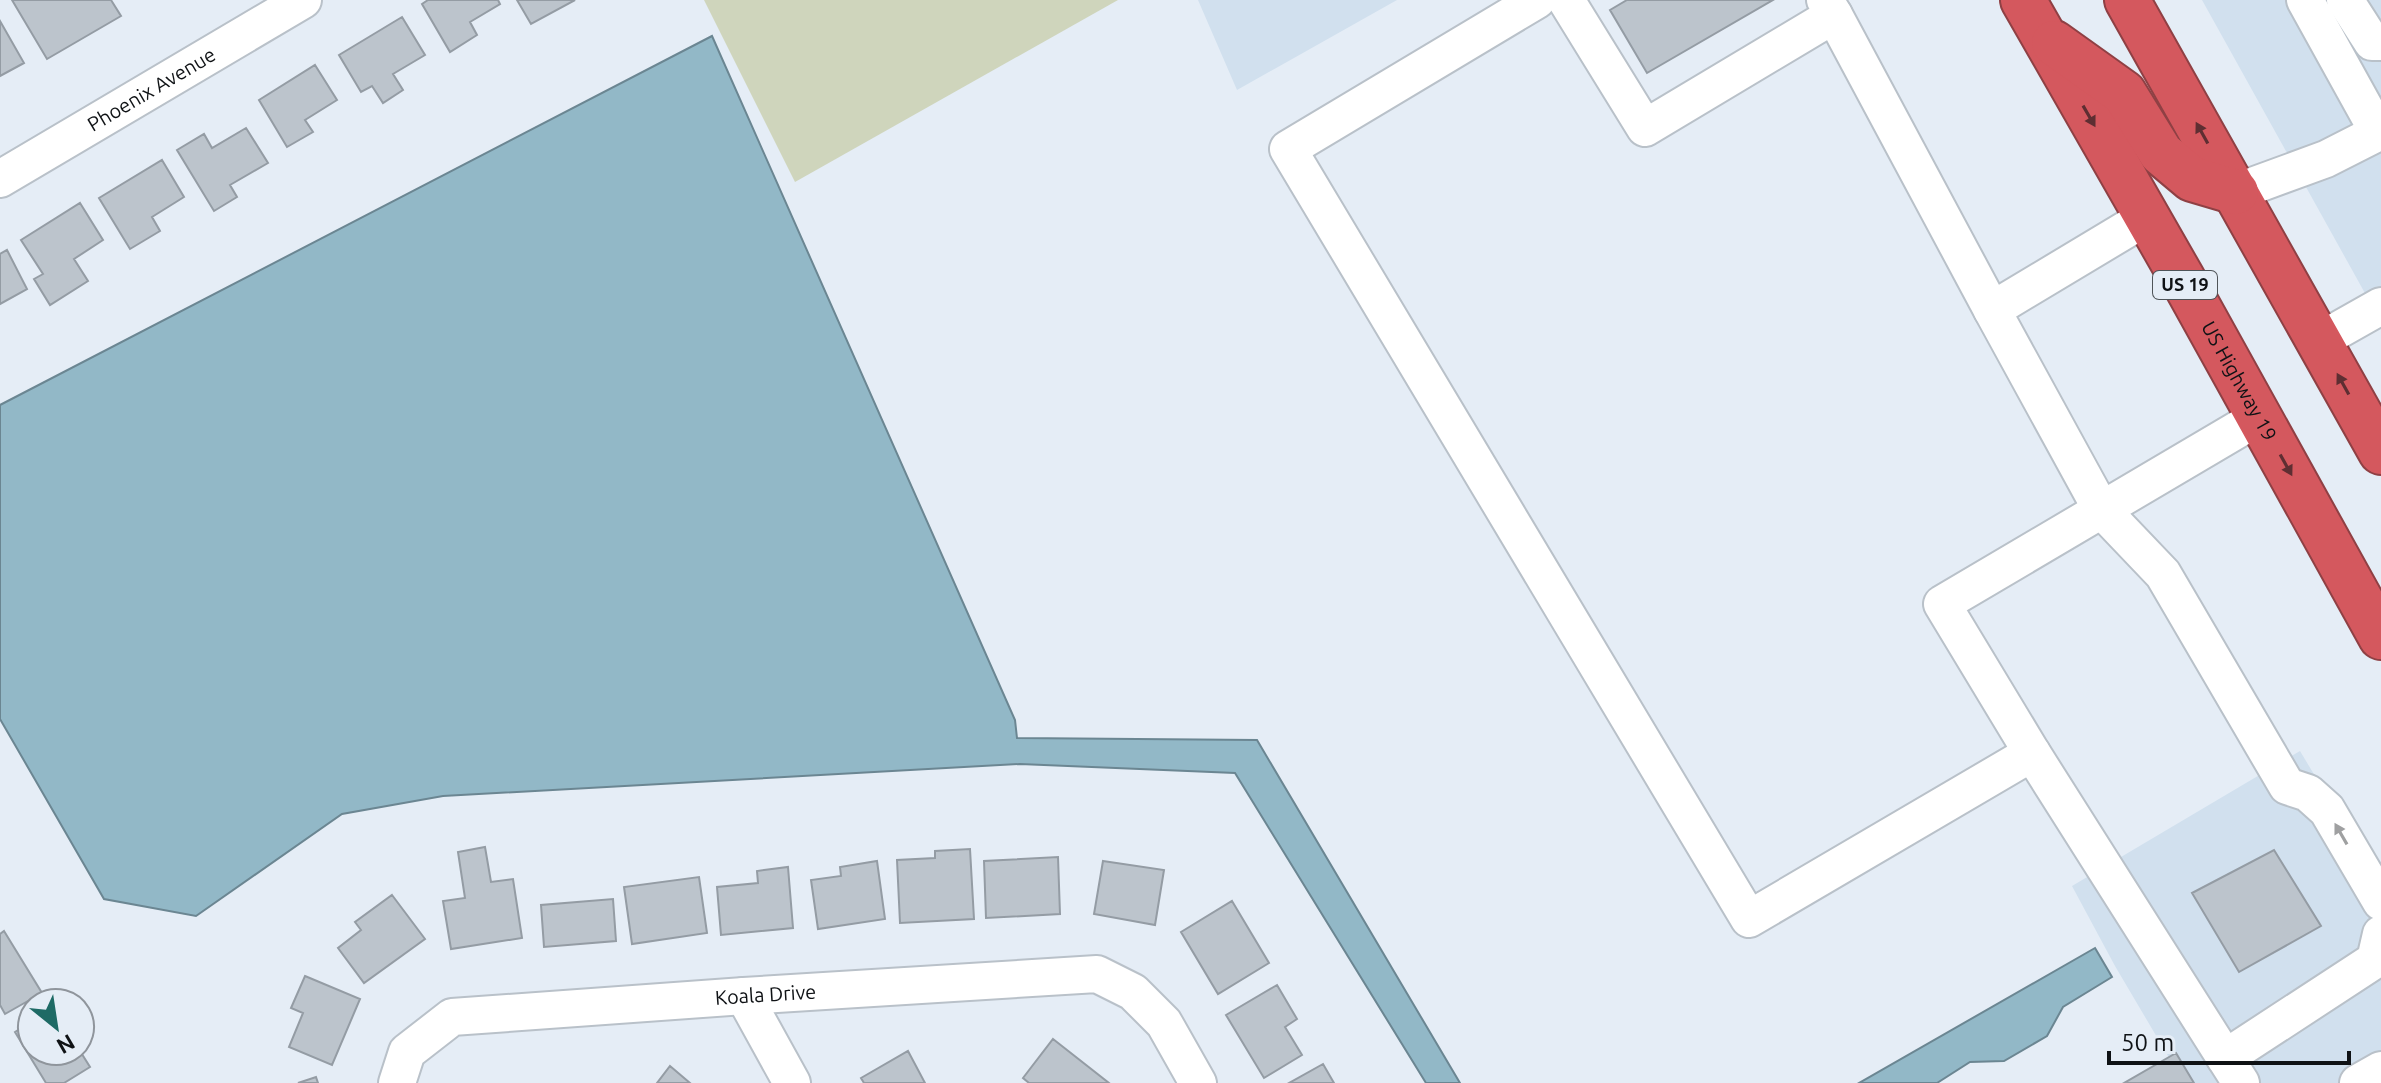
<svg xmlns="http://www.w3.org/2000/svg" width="2381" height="1083" font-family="Ubuntu,sans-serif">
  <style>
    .built { fill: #d1e0ee }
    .green { fill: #cfd5bc }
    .water { fill: #92b8c7; stroke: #6b8692; stroke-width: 2 }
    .building { fill: #bcc4cc; stroke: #949ca4; stroke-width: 2 }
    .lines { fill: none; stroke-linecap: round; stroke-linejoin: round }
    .minor-casing { stroke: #b9c1c9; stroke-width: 40 }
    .highway-casing { stroke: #8f4044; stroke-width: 48 }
    .minor { stroke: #fff; stroke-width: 36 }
    .highway { stroke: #d4585e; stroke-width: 44 }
    .oneway { fill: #5e2e32 }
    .oneway2 { fill: #9fa0a1 }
    .labels { text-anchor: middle; stroke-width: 6; stroke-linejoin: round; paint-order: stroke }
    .shield { fill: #e5edf6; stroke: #4f5458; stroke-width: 2 }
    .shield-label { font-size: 18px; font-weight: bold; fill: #0f1215 }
    .street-label { font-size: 20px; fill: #0f1215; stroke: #e5edf6 }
  </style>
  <rect width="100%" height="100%" fill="#e5edf6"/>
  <path class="built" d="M1198,0H1397L1237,90Z
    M2202,0H2381V322Z
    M2300,751L2381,886V1083H2184L2115,966L2072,886Z"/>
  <path class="green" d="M704,0H1118L795,182Z"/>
  <path class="water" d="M712,36L1015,720L1017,738L1257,740L1460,1083H1426L1235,773L1020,764L443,796L342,814L196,916L104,899L0,719V405Z
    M2095,948L2112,977L2063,1007L2047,1036L2004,1061L1970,1062L1937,1083H1859Z"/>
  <path class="building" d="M12,0H111L121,16L47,59Z
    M428,0H498L500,4L470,22L477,35L450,52L422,4Z
    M517,0H575L531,24Z
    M1627,0H1773L1647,73L1610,10Z
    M402,17L425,55L393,74L403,90L383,103L372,86L361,92L339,55Z
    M0,21L24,63L0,76Z
    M315,65L337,100L305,120L313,132L287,147L259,100Z
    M246,128L268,163L230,185L237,197L214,211L177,150L204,134L212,148Z
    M162,160L184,197L152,217L160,231L130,249L99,198Z
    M80,203L103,240L74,259L88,281L50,305L34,279L43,274L21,240Z
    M7,250L27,289L0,304V254Z
    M485,847L491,882L513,879L522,938L451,949L443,901L465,898L458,852Z
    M970,849L974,919L900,923L897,860L935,858V851Z
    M2274,850L2321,926L2239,972L2192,893Z
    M1058,857L1060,914L986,918L984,861Z
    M877,861L885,919L818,929L811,880L841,876L840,867Z
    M1103,861L1164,870L1155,925L1094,914Z
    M788,867L793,928L721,935L717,887L758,883L757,871Z
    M699,877L707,933L632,944L624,887Z
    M392,895L425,939L364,983L338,948L361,930L355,922Z
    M613,899L616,941L544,947L541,905Z
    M1232,901L1269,963L1218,994L1181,932Z
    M4,931L42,993L5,1014L0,1005V934Z
    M305,976L360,999L332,1065L289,1047L303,1013L291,1008Z
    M1277,985L1297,1019L1285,1027L1302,1055L1264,1078L1226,1015Z
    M32,1021V1051H80L90,1067L64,1083H46L15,1032Z
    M1053,1039L1109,1083H1029L1023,1078Z
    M908,1051L925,1083H864L861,1078Z
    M2176,1053L2194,1083H2124Z
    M1323,1064L1334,1083H1289Z
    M670,1066L690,1083H657Z
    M316,1077L318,1083H298Z"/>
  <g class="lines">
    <defs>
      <g id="minor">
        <path d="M1537,0L1288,149L1749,919L2032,753L1942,604L2259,417"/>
        <path d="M1566,0L1645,128L1834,15L1825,0"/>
        <path d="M2305,0L2378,132"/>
        <path d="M2345,0L2372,42H2381"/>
        <path d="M1834,15L1992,310"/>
        <path id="s1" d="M0,179L303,0"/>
        <path d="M2236,192L2326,159L2381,131"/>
        <path d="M2147,217L1992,310L2101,509L2163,574L2287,786L2308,793L2327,810L2381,902"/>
        <path d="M2319,341L2381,306"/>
        <path d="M2032,753L2241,1083"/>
        <path d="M744,996L792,1083"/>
        <path d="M2225,1058L2375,960L2381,934"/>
        <path id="s2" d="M397,1083L407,1052L452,1017L744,996L1097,974L1133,992L1164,1023L1198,1083"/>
        <path d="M2358,1083L2381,1070"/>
      </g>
      <g id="highway">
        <path id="s3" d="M2023,0L2182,278L2381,637"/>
        <path d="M2127,0L2381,452"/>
        <path d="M2054,43L2124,93L2161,153L2192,179L2236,192"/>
      </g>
    </defs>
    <use href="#minor" class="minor-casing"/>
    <use href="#highway" class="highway-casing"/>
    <use href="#minor" class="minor"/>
    <use href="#highway" class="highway"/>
  </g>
  <defs><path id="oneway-solid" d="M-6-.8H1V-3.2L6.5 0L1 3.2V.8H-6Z" transform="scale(2)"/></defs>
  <g class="oneway">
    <use href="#oneway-solid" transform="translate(2089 116) rotate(60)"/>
    <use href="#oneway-solid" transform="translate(2202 133) rotate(-119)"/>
    <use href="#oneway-solid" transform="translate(2343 384) rotate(-119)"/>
    <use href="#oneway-solid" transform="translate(2286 465) rotate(61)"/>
  </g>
  <use class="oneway2" href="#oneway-solid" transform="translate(2341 834) rotate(-120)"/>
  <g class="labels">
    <rect class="shield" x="2153" y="271" width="64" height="28" rx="6"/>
    <g class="shield-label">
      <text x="2185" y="291">US 19</text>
    </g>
    <g class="street-label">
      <text dy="7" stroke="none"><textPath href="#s1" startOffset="176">Phoenix Avenue</textPath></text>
      <text dy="7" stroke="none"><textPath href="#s3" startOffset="438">US Highway 19</textPath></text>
      <text dy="7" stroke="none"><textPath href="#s2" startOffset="404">Koala Drive</textPath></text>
    </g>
  </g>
  <g transform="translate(56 1027) rotate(150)"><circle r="38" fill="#e5edf6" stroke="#8f959c" stroke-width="2"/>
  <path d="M0-6L14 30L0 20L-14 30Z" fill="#1e6a65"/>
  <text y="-12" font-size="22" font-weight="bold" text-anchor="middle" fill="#0f1215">N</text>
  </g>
  <path d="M2109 1051v12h240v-12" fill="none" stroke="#0f1215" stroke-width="4"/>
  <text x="2121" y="1051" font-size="24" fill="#0f1215" stroke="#e5edf6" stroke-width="6" paint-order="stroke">50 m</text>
</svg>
